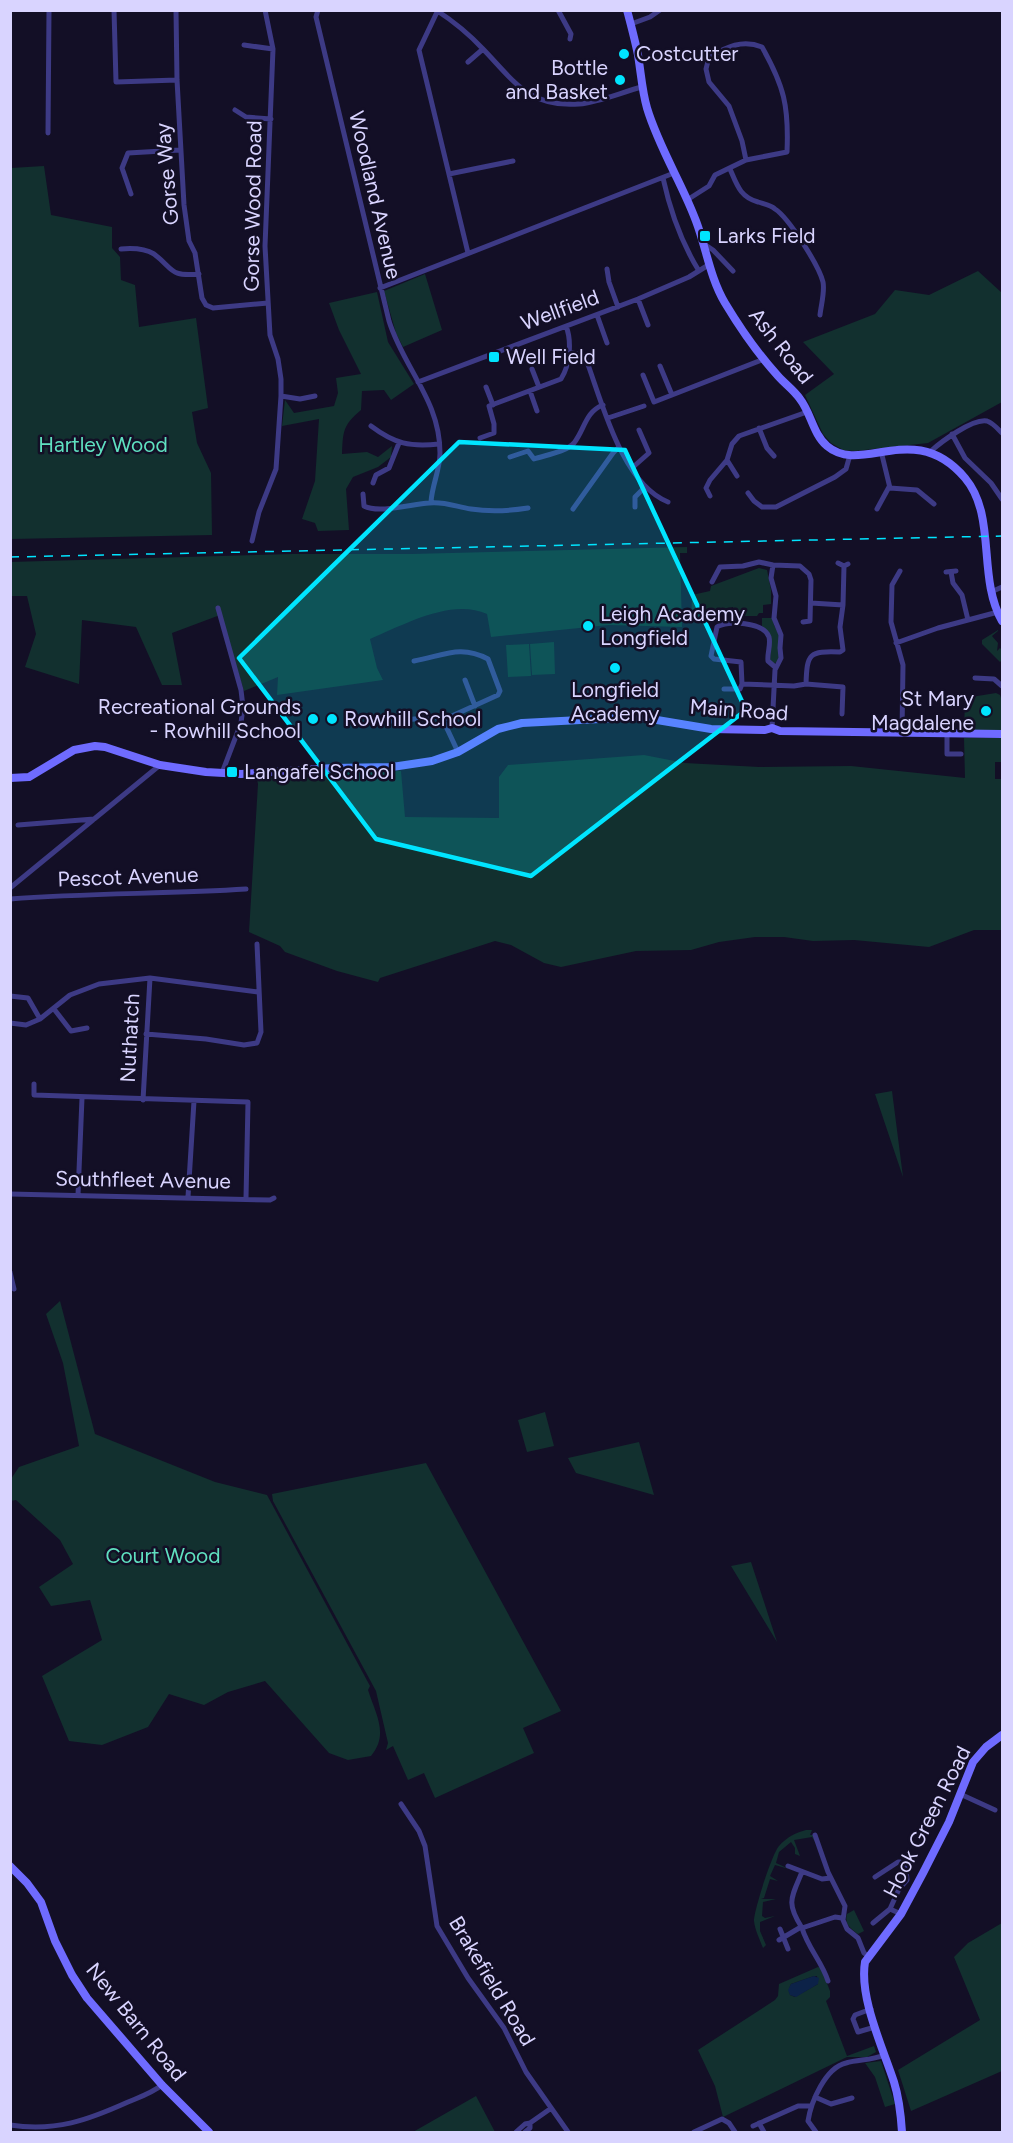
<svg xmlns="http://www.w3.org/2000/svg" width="1013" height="2143" font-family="Figtree,sans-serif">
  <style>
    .green { fill: #12302f; fill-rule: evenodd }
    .water { fill: #0c2248 }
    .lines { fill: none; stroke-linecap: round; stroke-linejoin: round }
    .street { stroke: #3d3a85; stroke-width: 5 }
    .secondary { stroke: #6f6bff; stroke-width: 8 }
    .rail { stroke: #00e5ff; stroke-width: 1.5; stroke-dasharray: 9 8; stroke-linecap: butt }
    .marked { fill: #00e5ff; fill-opacity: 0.2; stroke: #00e5ff; stroke-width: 4.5; stroke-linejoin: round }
    .poi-dot { fill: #00e5ff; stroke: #130f26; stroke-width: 2 }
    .labels { text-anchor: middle; stroke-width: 5; stroke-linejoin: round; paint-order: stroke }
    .poi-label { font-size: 21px; fill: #d9d4ff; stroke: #130f26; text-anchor: start }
    .street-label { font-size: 21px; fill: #d9d4ff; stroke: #130f26 }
    .park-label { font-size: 21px; fill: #5fe0c0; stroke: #130f26 }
  </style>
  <rect width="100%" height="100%" fill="#130f26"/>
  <path class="green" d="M44,166L51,215L112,227V248L120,257L121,280L135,285L139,327L196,318L208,408L192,412L197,443L211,473L212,535L11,539V168Z
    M978,271L1002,293V402L928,443L855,451L843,450L831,443L823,434L805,395L834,374L803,342L875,314L895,290L929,295Z
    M425,274L442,330L403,347L396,333L384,291Z
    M377,292L388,342L414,384L391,400L384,390L362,391L361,410C343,425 343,431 342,454L367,452L378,457L392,446L391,457L378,467L353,477L346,489L349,530L318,531L315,523L302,519L315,481L319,419L282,426L285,400L294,413L334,406L338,393L336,378L361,374L339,330L329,303Z
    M687,547V553H680L682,627L609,625L491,637L487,614C451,598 404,625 370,639L377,668L383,680L277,695L278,677L244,691L220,615L172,633L182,685H162L136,627L82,620L79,684L25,667L36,634L27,596H11L10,562L293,554H411Z
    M759,568L767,570L771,590V604L763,605V613H759L757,616H733V607L705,613L700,621L691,623L692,595L710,591L711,586Z
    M762,618H773L774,625L779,635L780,659L774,664L770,663L771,645L762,626Z
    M998,630V631L992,636L998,643L997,651L1000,648L1002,650V660L1000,662L982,644V640Z
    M554,642L555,674L532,675L530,644Z
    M529,644L531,676L508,677L506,645Z
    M996,693L1000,695L1002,701V732H964L965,698Z
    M964,738H1002V762H995V779H1002V930H974L929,947L854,940L813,941L784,937H755L719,942L691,950L636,951L561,967L544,963L511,945L495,941L380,978L378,982L337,971L285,952L280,946L249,932L258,784L257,779L319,773L401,771L405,817L499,818V777L508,765L644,755L685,763L759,767L851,766L965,778Z
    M892,1091L903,1177L875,1094Z
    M60,1301L95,1434L215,1482L267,1495L370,1686L368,1690C376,1715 389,1734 371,1756L348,1760L329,1753L265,1681L228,1692L204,1705L169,1694L148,1727L102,1745L69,1741L42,1676L102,1640L90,1600L51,1606L39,1587L73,1564L60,1540L16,1500L10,1501L11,1479L19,1467L79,1446L63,1363L46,1314Z
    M545,1412L554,1446L527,1452L518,1420Z
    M639,1442L654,1495L576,1473L568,1458Z
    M426,1463L561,1711L523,1728L534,1753L435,1798L424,1773L408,1780L393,1746L386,1750L388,1743L376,1691L273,1501L272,1494Z
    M751,1562L777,1642L731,1566Z
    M806,1830H812L810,1835H813L815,1842L812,1837L794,1840L800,1856L795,1854V1848L791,1842L779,1852L776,1863L789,1869L775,1865L770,1876L778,1881L770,1879L764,1898L761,1899H776L763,1902L762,1916L765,1918L775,1916L760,1922V1931L766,1945L763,1948C760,1940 755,1930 754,1921C754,1910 772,1854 779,1846C787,1837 795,1833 806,1830Z
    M854,1910L864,1931L858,1934C851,1929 844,1924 847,1914Z
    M1002,1923V2071L911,2111L898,2070L980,2020L954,1957L968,1943Z
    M818,1967L821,1968L830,1991V1997L826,2001L847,2056L874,2046L876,2052L867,2057H847L723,2117L715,2086L698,2050L775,2000L778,1996L779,1984ZM814,1976H817L818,1984L795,1997L790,1995L789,1989L791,1984Z
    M881,2061L895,2104L885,2107L875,2077L865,2063Z
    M476,2096L495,2132H413Z"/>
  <path class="water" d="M814,1976L819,1978L818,1984L796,1997L790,1995L788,1990L791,1984Z"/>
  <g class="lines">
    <path class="street" d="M114,10L116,82L177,80
      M176,10L177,80L184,205L189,241L195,253L202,298L206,305L213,308L268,303
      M318,10L316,17L389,321C404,369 440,400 440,453C440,470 432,485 431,502
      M436,10C453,21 469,34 483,49C513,80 529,108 579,104C600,102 622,92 642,87
      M438,10L419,50L468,253
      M558,10L571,34L570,39
      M631,24L650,17L660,10
      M244,45L273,49
      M468,62L483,49
      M235,110L246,117L271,119
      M48,133L49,10
      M730,169C737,185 740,197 758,202C764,204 771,205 775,209C789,218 819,266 823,282C825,292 821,305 820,315
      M449,174L513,161
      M663,178C670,210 681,242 699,271
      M131,194L122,168L128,153L180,150
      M687,200L709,186L715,175L746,160L787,152C789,106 784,86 762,47C742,39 727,47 709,57L706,69L709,82L729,106L742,141L746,160
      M704,244L713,250L733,271
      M121,249C132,248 144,248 154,254C174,269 169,277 199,274
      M607,269L609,282L618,307
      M380,288L674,173
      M638,299L648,325
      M597,315L607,343
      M568,352L582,355L586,359C602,402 622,484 668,502
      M660,366L672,395
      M532,369L539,387
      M643,375L654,402L764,359
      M418,382L638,299L689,277L710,264
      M486,387L493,405
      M530,391L537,411
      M281,396L300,399L315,396
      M608,418L644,406
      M371,426C395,444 410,447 439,444
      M759,428L767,448L774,456
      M952,434L965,458L991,483L1002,499
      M480,438L494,433V424L489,406L561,379C570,365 572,341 566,326
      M881,451L890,488L917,490L934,504
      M931,451C941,442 973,418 987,421C993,423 998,429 1002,433
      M510,457L528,451L534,459C546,455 566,452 574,443C585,429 585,412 603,405
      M632,468L649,453L639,430
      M737,476L727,460L732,444L739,436L807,412
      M373,483L376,475L389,468L399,443
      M748,493L754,501L762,507H776L835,477L846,469L850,455
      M363,494L364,506C379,514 412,504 429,503C444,501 457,507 471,509C490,512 509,511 528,508
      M710,496L706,488L710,480L727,460
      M635,507V497L645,487
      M573,509L613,453L619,447
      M877,509L889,487
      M252,541L259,512L276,469L281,396V379L278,359L270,335L265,246L273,49L265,10
      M838,563L844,566L848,564
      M900,571L892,585L891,622L903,665L902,732
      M946,572L956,571
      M951,572L953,583L962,595L968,620
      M712,582L720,567L743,566L759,562L773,565L800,566L809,574L811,580L810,621L803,622
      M991,592L1002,587
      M811,603L843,605
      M218,608L241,690L243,707L241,723L222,773
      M896,643L938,628L998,612
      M414,661C443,656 460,644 488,659L500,691L498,695L443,720
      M775,667L768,661C767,653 771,645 769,637C764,622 727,620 717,627L711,656L714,659L741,662L742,684L794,686L806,684L843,687L842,714
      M975,678L994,679L1002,686
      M465,680L475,706
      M806,684C807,653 809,651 840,652L843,650L840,627L843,605L844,566
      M724,689H740L742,684
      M391,721L438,717L443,720L458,752
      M772,728L775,670L781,658L780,648L781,635L774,618L776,596L771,578L773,565
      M947,733V754H961
      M18,825L94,819
      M10,888L160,765
      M10,899C89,893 168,894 246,889
      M10,996L28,998L40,1019
      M54,1009L71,1031L87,1028
      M10,1023L26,1025L40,1019L70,995L99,984L150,978L258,992
      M146,1034L206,1039L244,1045L257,1043L261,1032L257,944
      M34,1084V1095L248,1102L246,1198
      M143,1100L150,978
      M10,1194L270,1200L274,1198
      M78,1195L82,1098
      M188,1197L194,1101
      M10,1272L14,1289
      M960,1794L995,1810
      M401,1804L419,1831L425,1846L437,1926L468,1978L504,2028L526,2072L568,2132
      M815,1835L828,1872L845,1906L843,1920L847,1929L858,1938L864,1953L868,1956
      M788,1866L822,1879L831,1878
      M802,1872C791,1898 786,1903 802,1928
      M875,1877L898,1862H900L906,1869L907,1880L899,1889L890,1909
      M873,1923L890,1909L901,1914
      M780,1929L788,1949
      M779,1940L801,1927
      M828,1981C822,1962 808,1948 802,1928L835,1917L842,1918
      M871,2009L855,2015L853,2019L858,2032L875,2027
      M815,2097L831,2104L852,2098
      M759,2123L764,2132
      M10,2125C56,2132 88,2120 128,2102C140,2097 152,2093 162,2085
      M753,2126L798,2106H810
      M516,2132L525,2124L530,2123L550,2109
      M525,2132L530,2128V2123
      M694,2132L722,2119L729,2123L735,2132
      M816,2132L808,2121C811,2102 825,2068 846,2063C859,2059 871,2061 884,2055"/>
    <path class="secondary" d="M627,10C631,25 635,40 638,55C641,73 642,91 647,108C659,148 682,183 696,221C706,247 710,278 725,303C740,328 758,354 778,376C785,384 794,390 800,399C811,413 813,434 827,446C862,476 914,418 965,478C997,516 977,577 1002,621
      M10,778L29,777L74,750L95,746L105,747L160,765L206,772L241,774L333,768L392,767L432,761L458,752L498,729L522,723L639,717L711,729L765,730L772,728L780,731L1002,734
      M10,1866L27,1883L41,1902L55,1941L72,1975L87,1998L162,2085L209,2132
      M902,2132C901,2116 899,2098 894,2082C883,2048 859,1998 865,1962L901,1914L923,1873L949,1822L973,1762L986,1747L1002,1735"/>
    <path class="rail" d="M10,557L1002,536"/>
  </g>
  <path class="marked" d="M459,442L625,450L746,710L531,876L376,839L239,658Z"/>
  <g class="poi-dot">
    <circle cx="624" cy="54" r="6"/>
    <circle cx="620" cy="80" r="6"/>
    <rect x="699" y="230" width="12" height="12" rx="3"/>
    <rect x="488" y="351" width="12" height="12" rx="3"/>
    <circle cx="588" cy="626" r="6"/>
    <circle cx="615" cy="668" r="6"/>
    <circle cx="986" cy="711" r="6"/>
    <circle cx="313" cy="719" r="6"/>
    <circle cx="332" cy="719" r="6"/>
    <rect x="226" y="766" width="12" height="12" rx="3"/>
  </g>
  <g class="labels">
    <g class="poi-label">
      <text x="636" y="61">Costcutter</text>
      <text x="608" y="75" text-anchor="end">Bottle<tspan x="608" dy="24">and Basket</tspan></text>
      <text x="717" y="243">Larks Field</text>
      <text x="506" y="364">Well Field</text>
      <text x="600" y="621">Leigh Academy<tspan x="600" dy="24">Longfield</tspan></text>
      <text x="615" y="697" text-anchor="middle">Longfield<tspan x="615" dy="24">Academy</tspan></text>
      <text x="974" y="706" text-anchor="end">St Mary<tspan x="974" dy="24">Magdalene</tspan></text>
      <text x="301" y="714" text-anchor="end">Recreational Grounds<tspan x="301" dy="24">- Rowhill School</tspan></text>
      <text x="344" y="726">Rowhill School</text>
      <text x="244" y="779">Langafel School</text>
    </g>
    <g class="street-label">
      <text transform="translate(167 174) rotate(-95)" y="7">Gorse Way</text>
      <text transform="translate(375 195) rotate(77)" y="7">Woodland Avenue</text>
      <text transform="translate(253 206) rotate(-89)" y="7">Gorse Wood Road</text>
      <text transform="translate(560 310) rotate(-20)" y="7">Wellfield</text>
      <text transform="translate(781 346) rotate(52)" y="7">Ash Road</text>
      <text transform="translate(739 710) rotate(4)" y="7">Main Road</text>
      <text transform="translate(128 877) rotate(-2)" y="7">Pescot Avenue</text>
      <text transform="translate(130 1038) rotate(-87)" y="7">Nuthatch</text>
      <text transform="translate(143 1180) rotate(1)" y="7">Southfleet Avenue</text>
      <text transform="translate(927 1822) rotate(-63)" y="7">Hook Green Road</text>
      <text transform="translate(492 1981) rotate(59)" y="7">Brakefield Road</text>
      <text transform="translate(136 2022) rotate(51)" y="7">New Barn Road</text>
    </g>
    <g class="park-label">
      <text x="103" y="452">Hartley Wood</text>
      <text x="163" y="1563">Court Wood</text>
    </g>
  </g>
  <rect width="1013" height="2143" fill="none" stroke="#d9d4ff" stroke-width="24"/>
</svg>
